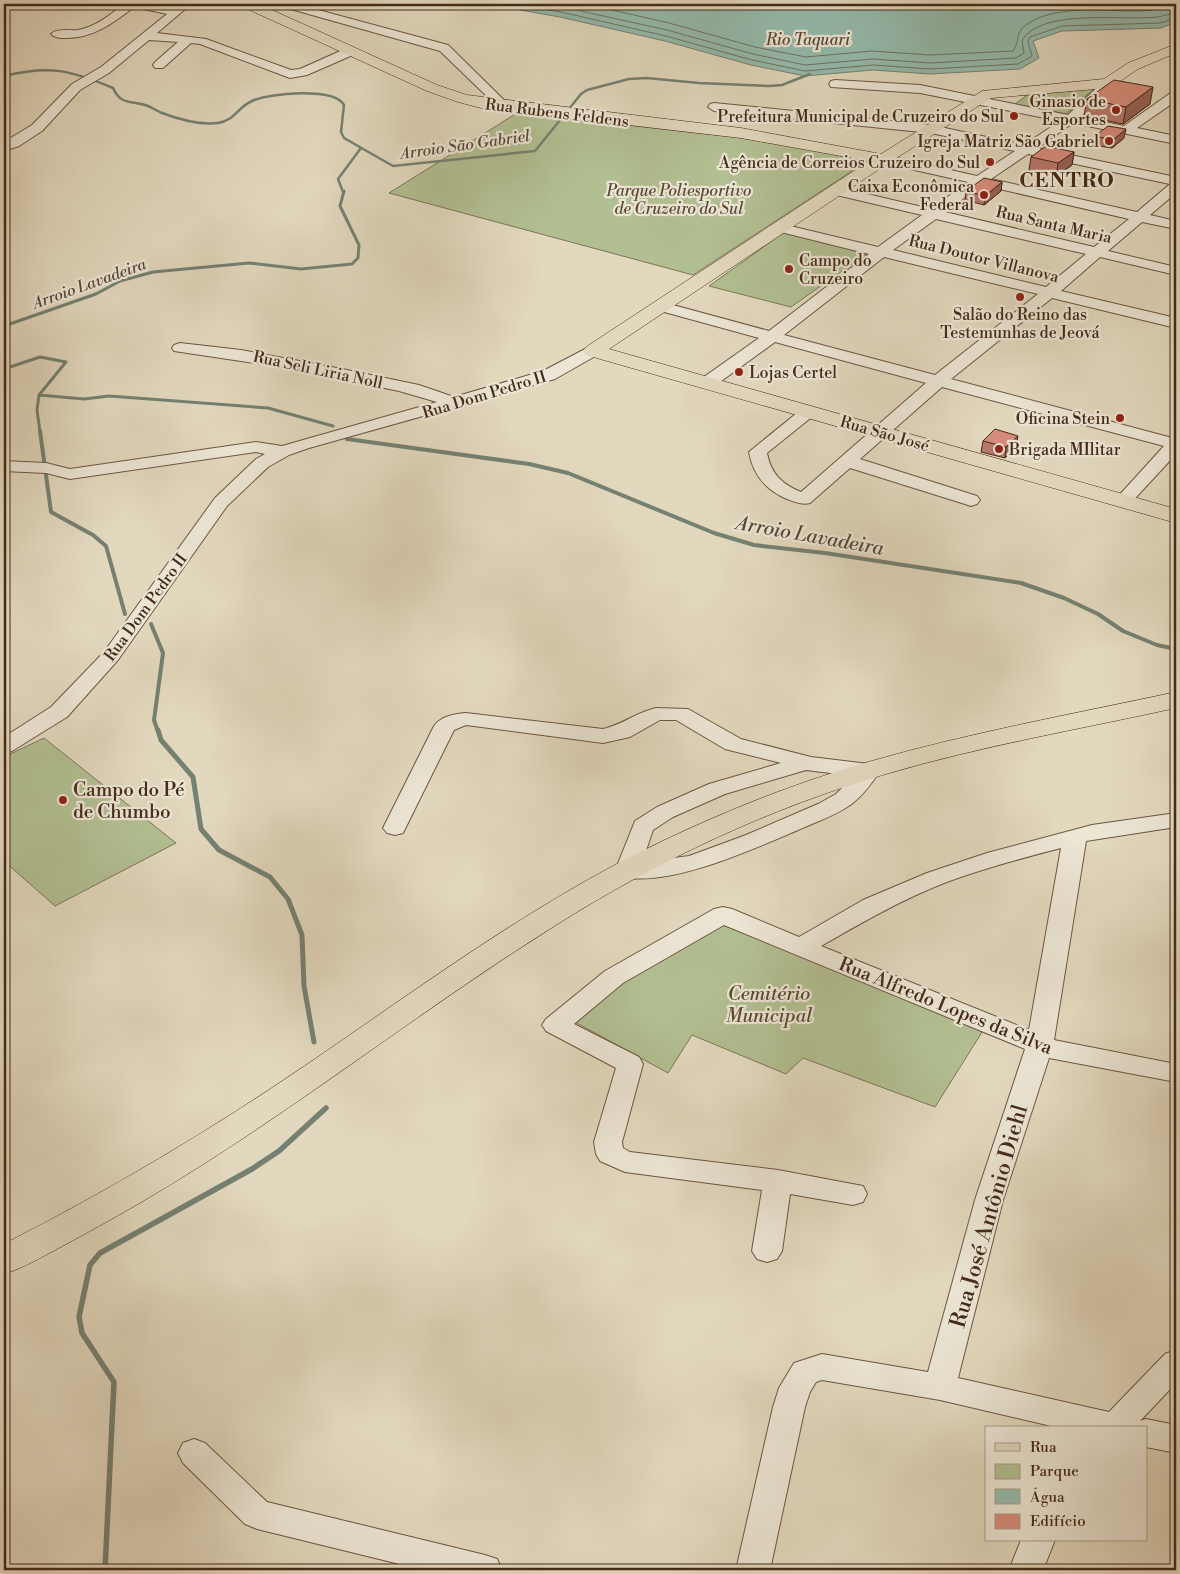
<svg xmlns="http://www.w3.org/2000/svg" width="1180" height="1574" font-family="'Libre Bodoni',serif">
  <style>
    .green { fill: #b2bf92; stroke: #7c7556 }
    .water { fill: #95bbad; stroke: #758172 }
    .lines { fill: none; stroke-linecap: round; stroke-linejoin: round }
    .shore { stroke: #6d7363; stroke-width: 1 }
    .stream-far4 { stroke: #758172; stroke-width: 2.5 }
    .stream-far3 { stroke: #758172; stroke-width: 3 }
    .stream-far2 { stroke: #758172; stroke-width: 4 }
    .stream-far1 { stroke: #758172; stroke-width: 5 }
    .stream { stroke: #758172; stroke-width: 5.5 }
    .minor-casing { stroke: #6c5642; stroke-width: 2 }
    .major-casing { stroke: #452b19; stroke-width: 1 }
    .minor { fill: #ece6d5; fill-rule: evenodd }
    .major { fill: #e2d8be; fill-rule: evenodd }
    .wall { fill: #b8786a; stroke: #452b19 }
    .shaded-wall { fill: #966256; stroke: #452b19 }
    .building { fill: #d68c7b; stroke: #452b19 }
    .poi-dot { fill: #8f2418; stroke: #ece6d5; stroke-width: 2 }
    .labels { text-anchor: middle; stroke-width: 4.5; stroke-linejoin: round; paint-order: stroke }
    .far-water-label { font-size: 16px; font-style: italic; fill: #554837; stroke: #ece6d5 }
    .far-poi-label { font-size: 16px; fill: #452b19; stroke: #ece6d5; text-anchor: end }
    .far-street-label { font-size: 16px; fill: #452b19; stroke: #ece6d5 }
    .far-park-label { font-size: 16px; font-style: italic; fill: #5b4931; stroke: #ece6d5 }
    .poi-label { font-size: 19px; fill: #452b19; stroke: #ece6d5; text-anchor: start }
    .park-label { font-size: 19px; font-style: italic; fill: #5b4931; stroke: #ece6d5 }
    .street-label { font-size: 19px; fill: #452b19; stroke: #ece6d5 }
    .far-district-label { font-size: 20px; font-weight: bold; letter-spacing: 1px; fill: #452b19; stroke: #ece6d5 }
    .water-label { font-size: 20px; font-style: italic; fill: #554837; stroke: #ece6d5 }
    .near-street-label { font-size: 22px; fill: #452b19; stroke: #ece6d5 }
  </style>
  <rect width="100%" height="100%" fill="#e2d8be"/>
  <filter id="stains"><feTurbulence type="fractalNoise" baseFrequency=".004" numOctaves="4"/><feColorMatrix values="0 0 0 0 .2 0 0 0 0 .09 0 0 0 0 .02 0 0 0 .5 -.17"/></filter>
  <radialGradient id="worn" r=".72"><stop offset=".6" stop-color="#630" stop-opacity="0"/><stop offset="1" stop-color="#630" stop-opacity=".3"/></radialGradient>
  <path class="green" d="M1096,87L1066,114L1015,104L1030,93Z
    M517,113L736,137L869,160L693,275L389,193Z
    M786,231L869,252L791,307L709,286Z
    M44,738L176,843L55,906L4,861V757Z
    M723,922L984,1029L935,1107L803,1058L786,1074L692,1035L668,1073L575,1022L629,977Z"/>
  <path class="water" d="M486,4H1176V22L1161,28L1062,31L1033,41L1039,58L1020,69L930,74L873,70L805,76L751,65L665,41L560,17Z"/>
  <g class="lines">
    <path class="shore" d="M513,4L561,12L666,36L752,60L805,71L873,65L930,69L1018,64L1032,56L1028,42L1030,37L1062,26L1160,23L1176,18
      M549,4L667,30L753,54L805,65L873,59L930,63L1016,58L1024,53L1022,40C1042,8 1123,21 1157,17C1164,16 1170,14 1176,12
      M586,4L669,23L755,47L806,57L872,51L930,55L1013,51C1021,40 1013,33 1029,23C1061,2 1118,14 1154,10C1162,9 1168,5 1176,4"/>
    <path class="stream-far4" d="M4,76C50,65 70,70 113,88C121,106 132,100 148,106C153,108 157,111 162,113C178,119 201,125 218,123C234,121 238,107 252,101C269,93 334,87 344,105L341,132L344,138L393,166L535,151L581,94L587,90L629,79L646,78L699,83L769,86L782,85L810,74
      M343,192L338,179L361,148"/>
    <path class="stream-far3" d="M4,326L96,294L120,281L153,272L249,263L301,269L352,264L358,258L359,245L340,206L344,191
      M4,369L40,357L66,362L39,395
      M39,395L84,399L109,396L268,408L333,426
      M39,395L37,410L40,432"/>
    <path class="stream-far2" d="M40,431L51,512L93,535L106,546L125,614
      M347,439L529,464L568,473L714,533L754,545L825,553L1021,583L1064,598L1098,614L1123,631L1157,645L1176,649
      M151,624L163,653L154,720L158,732"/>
    <path class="stream-far1" d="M158,730L161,740L193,777L201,829L219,850L270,877L288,899L302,935L304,986L314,1042"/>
    <path class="stream" d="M105,1570L114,1382L82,1333L79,1317L90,1265L100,1253L252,1169L279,1151L326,1108"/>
    <defs>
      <path id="minor" d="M124,4H150L174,9L179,4H191L157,33L206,39L291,70L300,69L347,48L351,47L357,51L355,54L307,75L290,78L200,44L191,43L163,68H155L153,65L155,62L178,42L149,40L109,73L80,90L42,131L19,146L4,151V142L32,125L72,84L101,67L167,14L134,7C113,23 94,38 66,38C60,38 55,38 51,34C57,28 70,31 78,30C96,27 111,14 124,4Z
        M278,4H296L448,45L510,106L504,110L500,109L440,51L280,6Z
        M835,80L920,85L1068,115L1104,81H1112L1114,84L1112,87L1080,117L1124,126L1172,92L1176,91V101L1137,128L1176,136V144L1073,123L1037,148L1176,177V193L1150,215L1176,221V229L1142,222L1108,251L1176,267V275L1100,257L1061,291L1176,318V328L1052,298L951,379L1176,439V454L1129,505L1123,507L1117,505L1114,501L1164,446L942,387L860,459L977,496L980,500L977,504L971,506L965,504L850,468L810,503C802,505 795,502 787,499C766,490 753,475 749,452L803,408H815L818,412L767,453C771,474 782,484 801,492L926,383L775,342L713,387H701L699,383L701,379L759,338L657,310L654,307L657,304L662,302L769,331L869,254L777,231L775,228L777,225L782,224L878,247L922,215L832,194L830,191L832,188L837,187L931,209L968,182L879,162L877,159L879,156L884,155L977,176L1015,151L931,133L714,111L708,107L710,104L714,103L931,125L1024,145L1060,121L920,93L831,87L829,84L831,81ZM1028,154L1170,184L1137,212L991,179ZM982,185L1129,219L1094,247L945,212ZM936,219L1086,254L1046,287L893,250ZM884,257L1038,294L935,375L784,335Z
        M180,343L241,350L342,369L419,385L454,397L543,371L587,348H599L601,351L599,354L555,379L309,448L289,455L268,467L227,506L118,660L67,717L12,751L4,753V737L51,707L104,652L215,498L256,459L265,454L256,452L70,479L46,473L4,471V461L46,463L70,469L256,442L282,446L437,402L399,391L282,367L174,351L172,348L174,345Z
        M656,708L688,709L741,739L811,757L869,764L877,766L880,771C872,783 864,794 853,803C837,815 816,822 798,830C753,849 667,889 619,876L615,871L635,821L657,807L709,784L781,763L725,749L676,720H660L630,737L603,743L466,725L454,730L403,833L395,835L387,833L383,828L434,726C441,716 454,714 466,713L603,729C622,725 637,712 656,708ZM806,770L854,776L836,794L818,804L746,835L689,856L642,862L653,830L673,817L725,794Z
        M1176,813V827L1086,841L1054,1040L1176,1064V1082L1049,1058L1003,1200L958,1378L1109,1412L1165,1354L1176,1350V1383L1140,1421L1146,1419L1176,1425V1453L1146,1447V1428H1060L940,1400L822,1380L816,1382L810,1392L805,1407L770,1570H736L773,1407L779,1388L794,1363L822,1354L928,1372L975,1200L1025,1049L724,925L623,983L574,1024L639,1057L643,1064L622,1142L623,1148L630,1152L778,1170L863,1186L867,1194L863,1202L853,1205L790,1194L782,1251L777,1259L767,1262L757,1259L752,1251L762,1190L625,1172L600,1161L596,1154L594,1142L616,1068L546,1031L542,1025L546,1019L605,971L714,909L723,907L732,909L799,937L863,900L927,873L987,853L1092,825ZM1061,848L1029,1030L821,946C861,923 901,900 944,883C982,869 1022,858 1061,848Z
        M194,1439L205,1443L267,1502L485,1555L497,1559L502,1570H424L257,1529L245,1524L183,1463L178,1453L183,1443Z
        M1021,1540H1055L1043,1570H1009Z"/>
      <path id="major" d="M241,4H259L437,85L467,95L741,128L881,154L982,91L1104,79L1128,63L1176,44V53L1138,69L1113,86L1108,88L991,98L890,162L609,349L1176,509V523L586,355L583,351L586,347L869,161L741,138L481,108L458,102L427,91L243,7Z
        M1176,692V708C1080,729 981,746 886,774C770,808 659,860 556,925C414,1014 284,1119 138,1204C112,1219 85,1234 57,1249C40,1258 23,1268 4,1274V1244C110,1190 211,1130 309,1063C416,990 520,913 636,854C710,817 788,785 868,762C969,733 1073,714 1176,692Z"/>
    </defs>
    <use href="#minor" class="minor-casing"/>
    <use href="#major" class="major-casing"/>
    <use href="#minor" class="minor"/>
    <use href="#major" class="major"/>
  </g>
  <path class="wall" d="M1087,99L1150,104L1123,124L1084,116Z
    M1095,136L1124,138L1112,148L1094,145Z
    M1074,152L1072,165L1056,176L1029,170L1031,157Z
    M1002,182L1001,191L984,205L965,200L966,191Z
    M983,441L1016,446L1005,458L981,452Z"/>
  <path class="shaded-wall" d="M1153,87L1150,104L1123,124L1126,107Z
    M1126,129L1124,138L1112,148L1113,140Z
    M1074,152L1072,165L1056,176L1058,163Z
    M1002,182L1001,191L984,205L985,196Z
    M1018,436L1016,446L1005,458L1006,447Z"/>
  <path class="building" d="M1114,80L1153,87L1126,107L1087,99Z
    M1108,126L1126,129L1113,140L1095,136Z
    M1046,146L1074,152L1058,163L1031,157Z
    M984,178L1002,182L985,196L966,191Z
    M995,429L1018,436L1006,447L983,441Z"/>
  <g class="poi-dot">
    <circle cx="1116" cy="110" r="5"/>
    <circle cx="1014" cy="116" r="5"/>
    <circle cx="1109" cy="141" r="5"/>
    <circle cx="990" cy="162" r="5"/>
    <circle cx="984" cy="195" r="5"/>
    <circle cx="789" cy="269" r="5"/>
    <circle cx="1020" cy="297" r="5"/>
    <circle cx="739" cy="372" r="5"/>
    <circle cx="1120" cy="418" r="5"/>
    <circle cx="999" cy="449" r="5"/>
    <circle cx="63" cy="800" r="5"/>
  </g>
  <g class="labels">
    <g class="far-water-label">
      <text x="808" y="45">Rio Taquari</text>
      <text transform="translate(465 144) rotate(-8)" y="6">Arroio São Gabriel</text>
      <text transform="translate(89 283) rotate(-20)" y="6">Arroio Lavadeira</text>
    </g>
    <g class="far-poi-label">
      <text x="1106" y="107">Ginasio de<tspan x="1106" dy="18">Esportes</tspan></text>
      <text x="1004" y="122">Prefeitura Municipal de Cruzeiro do Sul</text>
      <text x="1099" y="147">Igreja Matriz São Gabriel</text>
      <text x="980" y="168">Agência de Correios Cruzeiro do Sul</text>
      <text x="974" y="192">Caixa Econômica<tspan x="974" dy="18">Federal</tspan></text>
      <text x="799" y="266" text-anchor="start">Campo do<tspan x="799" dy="18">Cruzeiro</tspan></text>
      <text x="1020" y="320" text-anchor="middle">Salão do Reino das<tspan x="1020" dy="18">Testemunhas de Jeová</tspan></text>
      <text x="749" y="378" text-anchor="start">Lojas Certel</text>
      <text x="1110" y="424">Oficina Stein</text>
      <text x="1009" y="455" text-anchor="start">Brigada MIlitar</text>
    </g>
    <g class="far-street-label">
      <text transform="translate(557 112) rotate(7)" y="6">Rua Rubens Feldens</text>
      <text transform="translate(1054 224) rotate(13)" y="6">Rua Santa Maria</text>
      <text transform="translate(984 258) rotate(14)" y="6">Rua Doutor Villanova</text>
      <text transform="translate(318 369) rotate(12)" y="6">Rua Seli Liria Noll</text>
      <text transform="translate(484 394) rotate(-17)" y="6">Rua Dom Pedro II</text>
      <text transform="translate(885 433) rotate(16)" y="6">Rua São José</text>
      <text transform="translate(145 607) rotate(-54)" y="6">Rua Dom Pedro II</text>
    </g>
    <g class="far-park-label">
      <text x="679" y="196">Parque Poliesportivo<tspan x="679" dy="18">de Cruzeiro do Sul</tspan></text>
    </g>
    <g class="poi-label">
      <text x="73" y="796">Campo do Pé<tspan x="73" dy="22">de Chumbo</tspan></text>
    </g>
    <g class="park-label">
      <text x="769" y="1000">Cemitério<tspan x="769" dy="22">Municipal</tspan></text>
    </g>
    <g class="street-label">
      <text transform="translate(946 1005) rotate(22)" y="7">Rua Alfredo Lopes da Silva</text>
    </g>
    <g class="far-district-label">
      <text x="1067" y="187">CENTRO</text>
    </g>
    <g class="water-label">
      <text transform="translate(810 535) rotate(10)" y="7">Arroio Lavadeira</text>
    </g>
    <g class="near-street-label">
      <text transform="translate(988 1216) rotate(-74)" y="8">Rua José Antônio Diehl</text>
    </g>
  </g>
  <rect width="1180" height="1574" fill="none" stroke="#e2d8be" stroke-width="20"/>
  <rect x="5" y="5" width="1170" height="1564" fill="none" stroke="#452b19" stroke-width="2.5"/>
  <rect x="10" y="10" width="1160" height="1554" fill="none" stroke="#452b19"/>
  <rect x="985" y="1426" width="162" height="115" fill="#ece6d5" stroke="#a99b8a"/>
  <rect x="995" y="1443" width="25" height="8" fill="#e2d8be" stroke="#a99b8a"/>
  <text x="1030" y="1452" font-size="15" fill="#452b19">Rua</text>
  <rect x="995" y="1464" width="25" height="15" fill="#b2bf92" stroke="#a99b8a"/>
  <text x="1030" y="1476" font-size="15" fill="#452b19">Parque</text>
  <rect x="995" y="1489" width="25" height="15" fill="#95bbad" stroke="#a99b8a"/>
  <text x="1030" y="1502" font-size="15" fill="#452b19">Água</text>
  <rect x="995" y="1514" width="25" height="15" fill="#d68c7b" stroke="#a99b8a"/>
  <text x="1030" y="1526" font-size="15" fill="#452b19">Edifício</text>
  <rect width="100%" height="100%" filter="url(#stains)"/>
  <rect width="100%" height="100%" fill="url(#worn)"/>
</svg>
